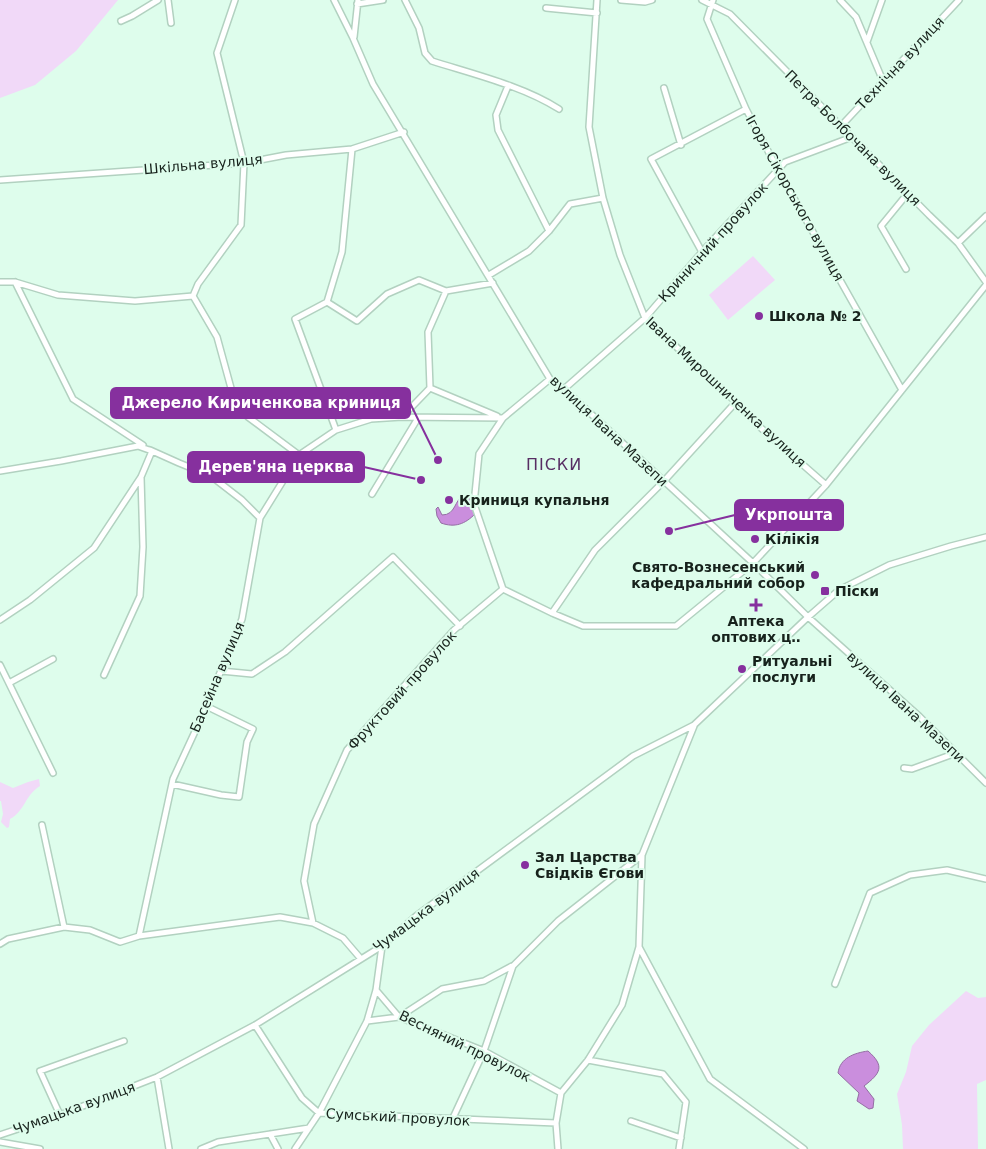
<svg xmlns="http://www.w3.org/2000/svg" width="986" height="1149" font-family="'DejaVu Sans',sans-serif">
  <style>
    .green { fill: #f1d9f8 }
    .water { fill: #ca8edd; stroke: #946ea3 }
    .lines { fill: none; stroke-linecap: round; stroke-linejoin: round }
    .minor-casing { stroke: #b2d1c0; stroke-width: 8 }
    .minor { stroke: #fff; stroke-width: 5 }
    .poi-dot { fill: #86309e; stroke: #defdec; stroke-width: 2 }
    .labels { text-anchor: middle; stroke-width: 4; stroke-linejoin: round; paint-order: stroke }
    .street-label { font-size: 14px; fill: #17221c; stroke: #defdec }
    .poi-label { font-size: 14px; font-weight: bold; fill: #17221c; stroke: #defdec; text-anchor: start }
    .quarter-label { font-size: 16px; letter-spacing: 1px; fill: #572e63; stroke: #defdec }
    .leader { fill: none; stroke: #86309e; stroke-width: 2 }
    .callout-dot { fill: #86309e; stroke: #defdec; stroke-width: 2 }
    .callout { fill: #86309e; stroke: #86309e; stroke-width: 2 }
    .callout-label { font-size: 15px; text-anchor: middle; font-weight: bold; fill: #fff }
  </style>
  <rect width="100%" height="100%" fill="#defdec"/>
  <path class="green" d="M0,0H118L76,51L35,85L0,98Z
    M753,256L775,280L728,320L709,295Z
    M39,779L40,786C25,795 25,811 10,819L9,827L7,828L1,822L3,814L1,801H0V782L13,788L28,782Z
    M966,991L978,998L986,997V1080L977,1084L978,1149H903L902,1125L897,1094L906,1072L912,1046L929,1025Z"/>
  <path class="water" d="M464,495L469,496L475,514C465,524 455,528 441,523L437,516L436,509L438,507L442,515C456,515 454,500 464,495Z
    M868,1051C885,1066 881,1073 864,1086L874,1099L873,1108L869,1109L857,1101L859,1093L838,1073C840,1058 854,1053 868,1051Z"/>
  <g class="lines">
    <defs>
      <path id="minor" d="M168,0L171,23
        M235,0L217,53L244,163L241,225L198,284L193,296L217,337L234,399L248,417L299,455
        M334,0L353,38L373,84L550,379L564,389L753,563L808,617L919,716L986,783
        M405,0L419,28L425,53L432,61C473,74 523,86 559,109
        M597,0L589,127L603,198L620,255L645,318L736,402L761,428L826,485
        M621,0L645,2L652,0
        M702,0L730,14L929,215L958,243L986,282
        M713,0L707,19L746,109L778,170L902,390
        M840,0L856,17L883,81
        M357,4L383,0
        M546,8L597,13
        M121,21L132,16L158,0
        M354,37L358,0
        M867,42L882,0
        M508,86L496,115L498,130L549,231
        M664,88L681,145
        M841,126L959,0
        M0,180L244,163L286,155L352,149L404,132
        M958,243L986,216
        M702,252L651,159L746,109
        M906,269L881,226L908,193
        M489,275L529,251L549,231L570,204L603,198
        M0,282H15L58,295L135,301L193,296
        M15,282L73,399L143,445
        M327,302L357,321L387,294L419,280L446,291
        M550,379L503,418L479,454L474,504L503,589L552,613L583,626H676L753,563L826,485L986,285
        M430,388L497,416
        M564,389L645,318L702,252L785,162L852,137
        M402,417L503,418
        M336,430L295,319L327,302L342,252L352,149
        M150,450L179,463L211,476L242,500L260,518
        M0,471L61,461L138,446L152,451L141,477L94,548L30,600L0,620
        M372,494L418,418
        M552,613L595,550L664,481L736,402
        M0,665L53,773
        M221,671L252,674L285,652L393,557L460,626
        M104,675L140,596L143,547L141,477
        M9,683L53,659
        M694,726L642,855L639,947L710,1079L804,1149
        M904,768L912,769L956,753
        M172,784L221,795L239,797L247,742L253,729L206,706
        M42,825L64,927
        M313,923L304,881L314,824L347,750L454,630L503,589
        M139,936L173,779L204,712L242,619L260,518L299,455L336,430L371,419L402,417L430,388L428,332L446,291L493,283
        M0,944L8,939L64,927L90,930L120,942L139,936L280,917L313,923L343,938L361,959
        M835,984L870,893L910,875L947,870L986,879
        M376,990L399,1017L484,1051L561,1093
        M367,1021L399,1017L442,989L484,981L512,966
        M255,1025L302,1098L319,1113L556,1123
        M588,1060L663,1074L686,1102L679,1149
        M157,1077L169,1149
        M60,1115L40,1071L124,1041
        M452,1120L484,1051L513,966L558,921L642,855
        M631,1121L681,1138
        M270,1134L278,1149
        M0,1135L60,1115L157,1077L255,1025L382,946L416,916L633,756L694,725L808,617L839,590L889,565L951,546L986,537
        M0,1142L40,1149
        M201,1149L218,1142L309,1128
        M295,1149L319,1113L367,1021L376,990L382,946
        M558,1149L556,1123L561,1093L588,1060L622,1005L639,947"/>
    </defs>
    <use href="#minor" class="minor-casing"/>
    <use href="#minor" class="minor"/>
  </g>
  <g class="poi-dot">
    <circle cx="759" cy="316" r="5"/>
    <circle cx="449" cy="500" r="5"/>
    <circle cx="755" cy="539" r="5"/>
    <circle cx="815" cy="575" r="5"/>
    <rect x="820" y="586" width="10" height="10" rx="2.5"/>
    <path d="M753.5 597.5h5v5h5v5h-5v5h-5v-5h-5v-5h5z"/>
    <circle cx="742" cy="669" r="5"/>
    <circle cx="525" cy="865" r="5"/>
  </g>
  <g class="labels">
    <g class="street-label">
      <text transform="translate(900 63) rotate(-47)" y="5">Технічна вулиця</text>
      <text transform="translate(853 138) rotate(45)" y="5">Петра Болбочана вулиця</text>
      <text transform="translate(203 164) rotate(-5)" y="5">Шкільна вулиця</text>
      <text transform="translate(795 198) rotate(61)" y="5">Ігоря Сікорського вулиця</text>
      <text transform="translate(713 242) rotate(-48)" y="5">Криничний провулок</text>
      <text transform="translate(726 392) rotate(43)" y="5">Івана Мирошниченка вулиця</text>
      <text transform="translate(609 431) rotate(43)" y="5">вулиця Івана Мазепи</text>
      <text transform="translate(217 677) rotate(-67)" y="5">Басейна вулиця</text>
      <text transform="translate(402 690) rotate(-48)" y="5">Фруктовий провулок</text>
      <text transform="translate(906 707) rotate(43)" y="5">вулиця Івана Мазепи</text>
      <text transform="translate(426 910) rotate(-37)" y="5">Чумацька вулиця</text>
      <text transform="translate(465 1046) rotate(26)" y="5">Весняний провулок</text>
      <text transform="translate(74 1108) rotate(-20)" y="5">Чумацька вулиця</text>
      <text transform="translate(398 1117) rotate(3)" y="5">Сумський провулок</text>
    </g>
    <g class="poi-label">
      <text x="769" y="321">Школа № 2</text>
      <text x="459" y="505">Криниця купальня</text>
      <text x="765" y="544">Кілікія</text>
      <text x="805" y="572" text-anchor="end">Свято-Вознесенський<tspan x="805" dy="16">кафедральний собор</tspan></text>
      <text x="835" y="596">Піски</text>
      <text x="756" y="626" text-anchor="middle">Аптека<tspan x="756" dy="16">оптових ц‥</tspan></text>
      <text x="752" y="666">Ритуальні<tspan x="752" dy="16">послуги</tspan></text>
      <text x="535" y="862">Зал Царства<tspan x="535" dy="16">Свідків Єгови</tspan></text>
    </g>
    <g class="quarter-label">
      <text x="554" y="470">ПІСКИ</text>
    </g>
  </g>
  <path class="leader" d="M438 460L410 403M421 480L364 467M669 531L735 515"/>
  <g class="callout-dot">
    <circle cx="438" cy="460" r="5"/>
    <circle cx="421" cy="480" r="5"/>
    <circle cx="669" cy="531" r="5"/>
  </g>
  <g class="callout">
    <rect x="111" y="388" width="299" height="30" rx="5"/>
    <rect x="188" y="452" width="176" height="30" rx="5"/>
    <rect x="735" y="500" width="108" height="30" rx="5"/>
  </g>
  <g class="callout-label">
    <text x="261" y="408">Джерело Кириченкова криниця</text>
    <text x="276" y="472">Дерев'яна церква</text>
    <text x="789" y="520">Укрпошта</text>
  </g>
</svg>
